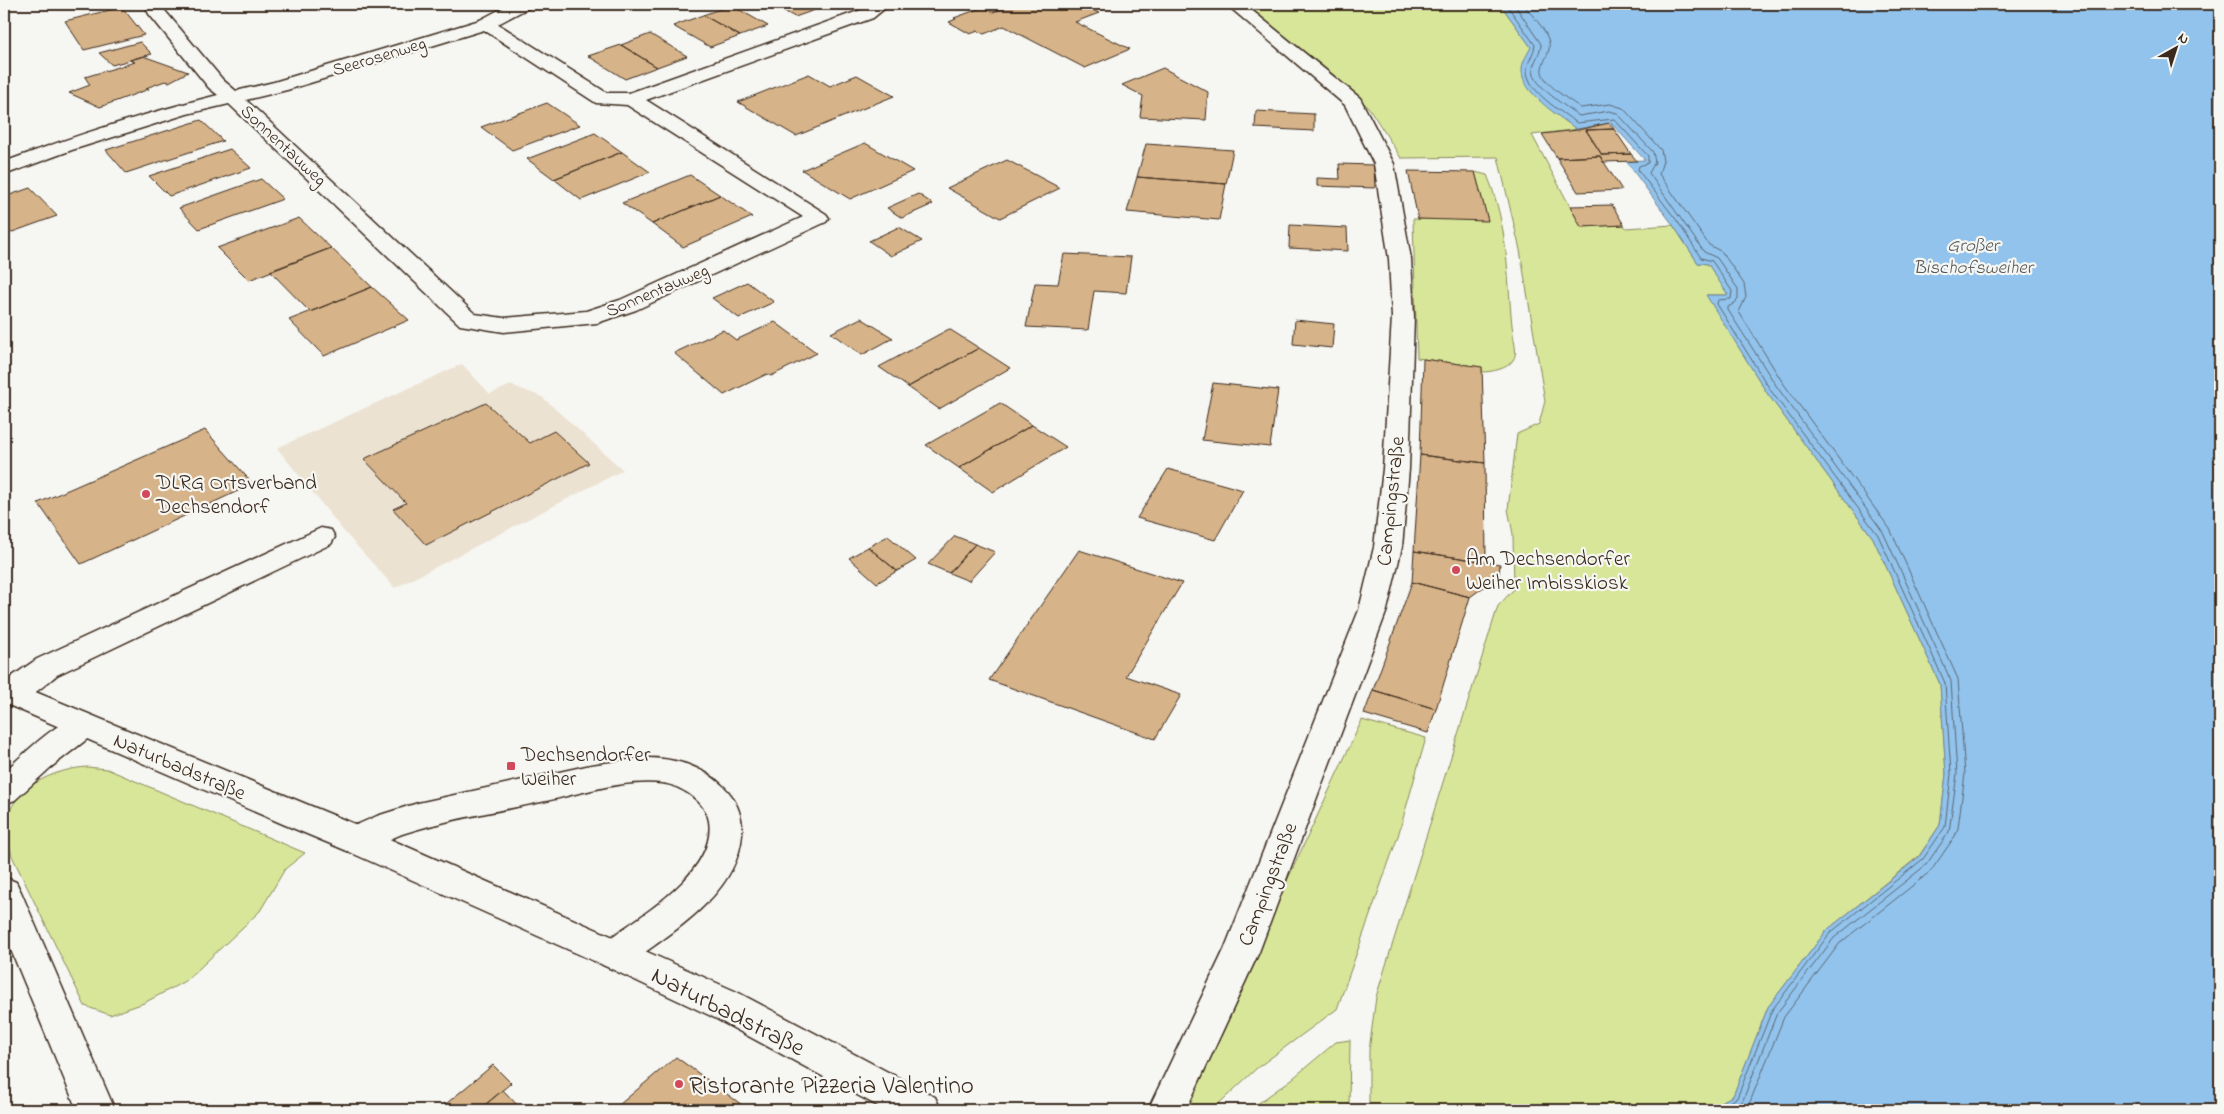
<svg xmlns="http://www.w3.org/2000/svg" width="2224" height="1114" font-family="'Indie Flower',sans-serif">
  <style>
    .built { fill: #ece2d2 }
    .green { fill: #d8e699; stroke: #8a885c }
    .water { fill: #91c3ed; stroke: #6f869a }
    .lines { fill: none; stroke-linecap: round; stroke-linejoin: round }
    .shore { stroke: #5d6771; stroke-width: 1 }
    .building { fill: #d6b388; stroke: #3b2a1e }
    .lane-casing { stroke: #3b2a1e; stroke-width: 3 }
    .street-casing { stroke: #3b2a1e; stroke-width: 3 }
    .secondary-casing { stroke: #3b2a1e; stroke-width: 3 }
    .lane { fill: #f6f6f2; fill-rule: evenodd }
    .street { fill: #f6f6f2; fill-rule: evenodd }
    .secondary { fill: #f6f6f2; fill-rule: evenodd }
    .poi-dot { fill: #d1495b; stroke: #f6f6f2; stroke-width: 2 }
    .labels { text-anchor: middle; stroke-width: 4.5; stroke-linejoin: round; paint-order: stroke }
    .far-street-label { font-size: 18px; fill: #3b2a1e; stroke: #f6f6f2 }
    .far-water-label { font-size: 19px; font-style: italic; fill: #55585c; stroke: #f6f6f2 }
    .poi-label { font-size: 21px; fill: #3b2a1e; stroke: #f6f6f2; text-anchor: start }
    .street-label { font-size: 21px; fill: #3b2a1e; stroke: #f6f6f2 }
    .near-street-label { font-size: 25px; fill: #3b2a1e; stroke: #f6f6f2 }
    .near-poi-label { font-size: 25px; fill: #3b2a1e; stroke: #f6f6f2; text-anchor: start }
  </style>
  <rect width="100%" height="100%" fill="#f6f6f2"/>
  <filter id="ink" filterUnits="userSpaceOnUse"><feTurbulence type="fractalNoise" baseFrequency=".02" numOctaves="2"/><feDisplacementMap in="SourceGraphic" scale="10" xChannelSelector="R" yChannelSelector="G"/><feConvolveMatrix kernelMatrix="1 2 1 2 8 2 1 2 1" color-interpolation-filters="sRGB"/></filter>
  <g filter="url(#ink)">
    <path class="built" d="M462,364L490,394L511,385L542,397L623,470L395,588L346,534L277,448Z"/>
    <path class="green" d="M1245,4H1500L1531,47L1522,68L1542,102L1576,129L1586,128L1532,135L1581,227L1624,225L1626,228L1673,225L1698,263L1708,264L1729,295H1707L1767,393L1873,538L1940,684L1946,774L1940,825L1919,856L1827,930L1768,1007L1733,1096L1704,1110H1369V1051L1376,997L1498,606L1514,589L1513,534L1508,509L1517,434L1539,424L1545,401L1520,250L1498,157L1401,158L1369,108L1340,80Z
      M1475,172L1487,175C1495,194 1501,217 1504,238C1509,270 1509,302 1513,334C1514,342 1518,354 1513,360C1508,369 1491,372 1482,372V367L1417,358L1413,219L1488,220Z
      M1362,720L1426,738L1398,836L1337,1009L1257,1068L1212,1110H1180Z
      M87,767L107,769L305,853L285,869L260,911L187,980L144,1003L110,1015L85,1006L12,856C9,843 5,830 8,817C16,785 57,769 87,767Z
      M1350,1040L1349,1110H1249L1292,1079L1336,1042Z"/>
    <path class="water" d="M1500,4H2220V1110H1704L1733,1096L1768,1007L1827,930L1919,857L1940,825L1946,774L1940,684L1873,538L1767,393L1706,295H1728L1708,264L1698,263L1673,225L1626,161L1645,160L1611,123L1576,129C1559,116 1520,92 1522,69C1522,62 1528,53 1531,47Z"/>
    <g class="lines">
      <path class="shore" d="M1506,4L1535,45C1534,54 1527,62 1527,71C1528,92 1562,112 1577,123L1614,119L1648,156V163L1639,166L1638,170L1678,222L1701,258L1712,261L1732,291L1731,299L1718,300L1717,304L1771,391L1878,535L1945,683L1951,774L1945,827L1923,859L1830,933L1772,1010L1737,1098L1715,1110
        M1514,4L1541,44C1541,54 1533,61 1533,70C1533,86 1567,107 1579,116L1609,111L1617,113L1653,152L1655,162L1649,173L1704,252L1717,258L1738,289V298L1735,303L1728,307V310L1777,387L1883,532L1951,681L1957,774L1949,832L1926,865L1834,938L1777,1013L1743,1100L1739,1105L1729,1110
        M1523,4C1532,16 1545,27 1549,42C1551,52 1544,59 1542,68C1539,82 1571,101 1581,108L1610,104L1623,108L1661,150L1663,161L1659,174L1709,245L1722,252L1744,284L1746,297L1739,312L1783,383L1890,529L1958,679L1965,774L1958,828L1955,836L1931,871L1840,943L1784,1017L1750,1102L1744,1110"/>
    </g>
    <path class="building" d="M770,4H818L823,7L795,17Z
      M1015,4H1080L1099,13L1075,22L1130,49L1085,68L1004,26L984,34L978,31L970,34L949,22L956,19L954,18L984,7L993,12Z
      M731,5L768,26L740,36L703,15Z
      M122,7L144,35L84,50L65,21Z
      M703,15L740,36L710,47L673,26Z
      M650,34L687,56L657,67L621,45Z
      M140,42L152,54L112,65L99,53Z
      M621,45L657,67L625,79L588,56Z
      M143,56L188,72L169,82L165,81L146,88L149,89L100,107L69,93L90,85L85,77L135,62L130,60Z
      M1163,68L1208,92L1206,120L1140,117L1143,96L1122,85Z
      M809,74L830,86L857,75L894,96L796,136L738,102Z
      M547,103L580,125L512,150L481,127Z
      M1256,111L1314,114V131L1255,128Z
      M201,120L223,141L126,173L106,150Z
      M1609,123L1614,129L1586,130L1602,155L1631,154L1637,161L1603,162L1600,156L1557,158L1542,134L1578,130Z
      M1614,129L1631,154L1602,155L1586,130Z
      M595,133L622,152L554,179L527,159Z
      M865,143L913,171L850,199L802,170Z
      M1146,144L1233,150L1226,184L1137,177Z
      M230,149L251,168L169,196L149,176Z
      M622,152L650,172L581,200L554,179Z
      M1600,156L1622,190L1578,192L1557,158Z
      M1007,160L1060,188L1000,218L947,188Z
      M1339,164L1374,165L1375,188L1317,186V178L1340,179Z
      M1408,171L1475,172L1488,221L1418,219Z
      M690,175L720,195L652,224L622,203Z
      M1137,177L1226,184L1219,220L1127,212Z
      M261,179L283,199L199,229L179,208Z
      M30,188L57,216L4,235V197Z
      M918,194L933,204L902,218L887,208Z
      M720,195L752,217L683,247L652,224Z
      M1612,205L1624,225L1581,227L1570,206Z
      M299,218L331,248L249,280L217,248Z
      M1290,225L1347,228L1348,251L1289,248Z
      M899,227L922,241L891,256L869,241Z
      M331,248L372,287L310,312L270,271Z
      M1064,254L1131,257L1126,293L1094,291L1088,330L1026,327L1035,283L1058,284Z
      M747,282L774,302L739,318L712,298Z
      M372,287L409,320L324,356L289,320Z
      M861,318L893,338L862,355L831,333Z
      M1295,320L1334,324L1332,348L1293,344Z
      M775,322L817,353L771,376L767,374L724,395L674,353L723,330L736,340Z
      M949,329L979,348L908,387L879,367Z
      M979,348L1010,368L939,409L908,387Z
      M1423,359L1482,367L1485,463L1420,455Z
      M1213,383L1278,390L1270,447L1202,440Z
      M486,403L530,443L554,431L589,463L426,545L393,509L406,503L364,459Z
      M1000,403L1032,425L959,468L926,445Z
      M1032,425L1066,447L993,492L959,468Z
      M205,430L253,484L81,564L38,503Z
      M1420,455L1485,463L1486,562L1414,551Z
      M1168,469L1243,490L1215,540L1137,518Z
      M888,536L916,560L897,571L868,547Z
      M955,536L975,544L949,573L928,564Z
      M975,544L995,552L969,581L949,573Z
      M868,547L897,571L877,583L849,558Z
      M1079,550L1182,583L1126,676L1181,695L1155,739L989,680Z
      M1414,551L1500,564L1499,576L1470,597L1412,582Z
      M1412,582L1470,597L1436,709L1373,690Z
      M1373,690L1436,709L1428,733L1364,714Z
      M676,1057L749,1110H613Z
      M493,1065L511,1083L479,1110H443L441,1108Z
      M503,1090L522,1110H479Z"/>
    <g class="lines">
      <defs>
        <path id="lane" d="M321,528L331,530L335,537L331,544L57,675C44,685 22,708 4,702V682L37,659Z
          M642,758C671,757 701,765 723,786C736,798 743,816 742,834C738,894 671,933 627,965L615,970L603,965L597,954L603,943C639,917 717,873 709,821C706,801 680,785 662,783C623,779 583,793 546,801C498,811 449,819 402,834C387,840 373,848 357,854L345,850L341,840L345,830L377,816L418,803L591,765Z"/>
        <path id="street" d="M510,4H530L528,8L498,24L607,93H629L861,10L871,4H890L873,18L646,100L826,214L829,218L826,222L636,310L597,323L504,332L460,325L229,104L187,114L72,150L4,175V162C74,136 145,113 218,95L209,88L149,14L147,10L149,6H161L223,80L236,91L274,82L480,20ZM484,30L596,103L627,105L803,217L620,300L586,311L504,318L475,314L246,100L287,90Z
          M1226,4H1244L1360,98L1394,164L1411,259L1414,317L1409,469L1402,547L1387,610L1259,952L1186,1110H1148L1224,950L1359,610L1374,547L1383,469L1392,317L1389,259L1374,164L1345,105Z
          M84,713L95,717L99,725L95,733L50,768L15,800L4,804V772C26,752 56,722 84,713Z
          M4,877L16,882L21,892L115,1110H77L4,933Z"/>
        <path id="secondary" d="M4,679L369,830L627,943L737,992L935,1097L941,1110H885L711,1016L603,965L345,850L283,824L4,703Z"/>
      </defs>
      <use href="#lane" class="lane-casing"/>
      <use href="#street" class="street-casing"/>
      <use href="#secondary" class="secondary-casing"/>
      <use href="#lane" class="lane"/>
      <use href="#street" class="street"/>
      <use href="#secondary" class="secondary"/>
    </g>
  </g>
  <g class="poi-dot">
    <circle cx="146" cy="494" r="5"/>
    <circle cx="1456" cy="570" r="5"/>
    <rect x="506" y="761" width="10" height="10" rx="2.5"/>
    <circle cx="679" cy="1084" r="5"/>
  </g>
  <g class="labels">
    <g class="far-street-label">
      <text transform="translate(379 56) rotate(-17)" y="6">Seerosenweg</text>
      <text transform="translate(284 145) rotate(43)" y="6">Sonnentauweg</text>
      <text transform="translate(657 290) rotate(-23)" y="6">Sonnentauweg</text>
    </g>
    <g class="far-water-label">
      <text x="1973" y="251">Großer<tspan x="1973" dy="22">Bischofsweiher</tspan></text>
    </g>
    <g class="poi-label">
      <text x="156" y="489">DLRG Ortsverband<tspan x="156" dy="24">Dechsendorf</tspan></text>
      <text x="1466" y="565">Am Dechsendorfer<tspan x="1466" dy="24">Weiher Imbisskiosk</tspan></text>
      <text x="521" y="761">Dechsendorfer<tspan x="521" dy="24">Weiher</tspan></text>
    </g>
    <g class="street-label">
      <text transform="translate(1390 501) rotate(-84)" y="7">Campingstraße</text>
      <text transform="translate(180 766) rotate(23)" y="7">Naturbadstraße</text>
      <text transform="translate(1267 884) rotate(-69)" y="7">Campingstraße</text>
    </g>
    <g class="near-street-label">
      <text transform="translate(729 1010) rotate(27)" y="9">Naturbadstraße</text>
    </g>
    <g class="near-poi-label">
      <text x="689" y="1093">Ristorante Pizzeria Valentino</text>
    </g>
  </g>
  <rect width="2224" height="1114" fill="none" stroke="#f6f6f2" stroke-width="20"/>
  <rect x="10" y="10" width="2204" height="1094" fill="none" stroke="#3b2a1e" stroke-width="2" filter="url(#ink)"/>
  <g transform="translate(2176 48) rotate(39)" stroke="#f6f6f2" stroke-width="4" paint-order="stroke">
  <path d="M0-4L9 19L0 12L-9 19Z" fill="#3b2a1e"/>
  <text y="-8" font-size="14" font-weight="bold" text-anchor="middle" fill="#3b2a1e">N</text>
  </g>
</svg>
